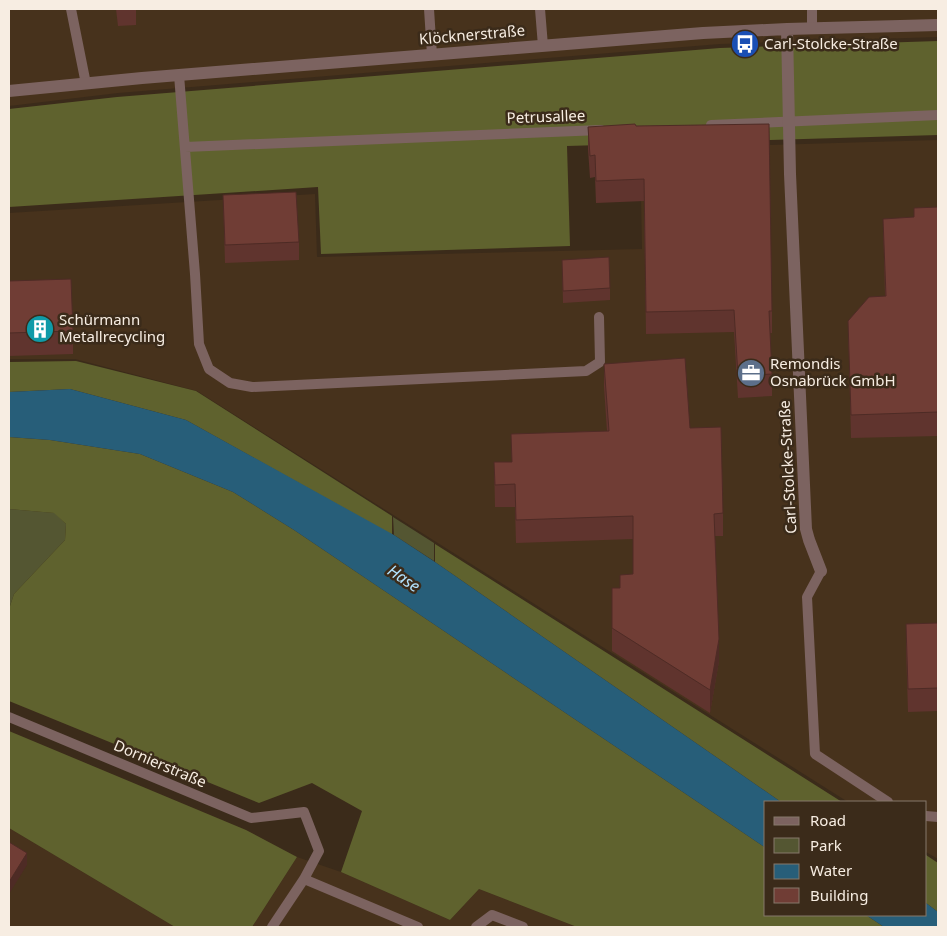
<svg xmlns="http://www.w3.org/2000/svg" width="947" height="936" font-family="'Noto Sans',sans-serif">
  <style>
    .built { fill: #47321c }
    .green { fill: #545632 }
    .forest { fill: #5f622e }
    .water { fill: #275e79 }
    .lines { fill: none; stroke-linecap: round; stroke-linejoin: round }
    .service { stroke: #7c6360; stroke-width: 10 }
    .minor { stroke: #7c6360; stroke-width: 12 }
    .wall { fill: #60342e }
    .shaded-wall { fill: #4e2b25 }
    .building { fill: #703d35; stroke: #4e2b25 }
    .labels { text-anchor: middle; stroke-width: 5; stroke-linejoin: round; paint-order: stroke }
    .street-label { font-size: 15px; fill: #f7ede2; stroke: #3b2b1a }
    .poi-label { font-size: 15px; fill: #f7ede2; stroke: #3b2b1a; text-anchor: start }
    .water-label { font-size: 16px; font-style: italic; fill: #b2e2fd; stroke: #3b2b1a }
  </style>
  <rect width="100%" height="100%" fill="#3b2b1a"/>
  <path class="built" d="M9,9H938V37L720,44L118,93L9,106Z
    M938,140V859L926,852V802H848L197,391L75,359H9V213L315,194L317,257L642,249L640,144L770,145Z
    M9,828L175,927H9Z
    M297,857L341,872L450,920L479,889L577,927H252Z"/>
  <path class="green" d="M9,509L55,513L66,524L65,540L14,594L9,609Z
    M393,517L434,543V561L394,535Z"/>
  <path class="forest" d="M938,41V135L567,146L570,246L321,254L318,187L9,207V109L117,97L720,48Z
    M76,361L196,391L392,516V535L186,420L70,389L9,392V362Z
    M9,437L50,440L140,454L233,492L294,530L766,848V915H866L884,927H577L479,889L450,920L341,872L362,811L312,783L259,803L9,701V609L14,594L65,540L66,524L54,513L9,509Z
    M435,544L842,802H781L435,562Z
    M9,731L246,830L297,857L252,927H175L9,828Z
    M926,855L938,863V912L926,903Z"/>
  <path class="water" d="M70,389L186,420L394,535L435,562L781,802H766V848L294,530L233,492L140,454L50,440L9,437V392Z
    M926,903L938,912V927H884L866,915H926Z"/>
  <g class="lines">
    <path class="service" d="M71,9L86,84
      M429,9L432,55
      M540,9L543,46
      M812,9V29
      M179,75L195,274L199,344L209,369L230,383L252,387L586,371L600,362L599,317
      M711,125L938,115
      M185,147L601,130
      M821,571L807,597L815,754L888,802
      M9,717L251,818L304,812L319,851L304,879L272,927
      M926,816L938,817
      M304,879L418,927
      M476,927L492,915L523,927"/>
    <path class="minor" d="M787,29L790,174L806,529L809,540L821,571
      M9,91L142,78L703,33L787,29L938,25"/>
  </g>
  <path class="wall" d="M116,9H136V25L118,26Z
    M636,126L772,311V333H770L772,374V396L738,398L734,332L646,334L644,201L596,203L595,177L590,178L588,149V127Z
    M223,195L299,242V260L225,263Z
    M938,207V436L851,438L848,321L885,296L883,219L914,217Z
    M562,260L610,288V300L563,303Z
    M9,281L73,331V354L9,356Z
    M604,364L690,428L723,513V536H715L719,661L710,713L612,651V588H620L633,574V539L516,543L515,507H495L494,462H512L511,434L607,431L604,387Z
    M938,623V711L908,712L906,647V624Z"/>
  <path class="shaded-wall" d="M719,639V661L710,713V690Z
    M27,853V865L9,894V882Z"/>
  <path class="building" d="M635,124L636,126L769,124L772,311H769L772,374L738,376L734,310L646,312L644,179L596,181L595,155L590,156L588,127Z
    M296,192L299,242L225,245L223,195Z
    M938,207V412L851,415L848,321L869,297L886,296L883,219L914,217V208Z
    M609,257L610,288L563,291L562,260Z
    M71,279L73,331L9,333V281Z
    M685,358L690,428L721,427L723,513L714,514L719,639L710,690L612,628V588H620V575L633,574V516L516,520L515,484L495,485L494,462H512L511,434L609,431L604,364Z
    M938,623V688L908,689L906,624Z
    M9,842L27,853L9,882Z"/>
  <defs>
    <symbol id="bus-disc" viewBox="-11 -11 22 22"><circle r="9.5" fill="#1a4fb4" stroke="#3b2b1a"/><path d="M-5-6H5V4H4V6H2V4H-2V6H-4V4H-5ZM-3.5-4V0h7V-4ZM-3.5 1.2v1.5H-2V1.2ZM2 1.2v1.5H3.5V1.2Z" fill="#fff"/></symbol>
    <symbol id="building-disc" viewBox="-11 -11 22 22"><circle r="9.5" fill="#0f9aa8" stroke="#3b2b1a"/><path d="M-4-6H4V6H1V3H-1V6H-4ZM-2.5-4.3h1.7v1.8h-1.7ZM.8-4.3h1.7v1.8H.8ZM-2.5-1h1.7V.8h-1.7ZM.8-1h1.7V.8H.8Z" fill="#fff"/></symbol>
    <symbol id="office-disc" viewBox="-11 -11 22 22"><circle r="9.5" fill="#5c6f8a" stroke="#3b2b1a"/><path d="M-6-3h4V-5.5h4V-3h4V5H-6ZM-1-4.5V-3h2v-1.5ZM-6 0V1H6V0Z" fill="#fff"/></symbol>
  </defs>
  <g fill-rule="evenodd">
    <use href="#bus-disc" x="729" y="28" width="32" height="32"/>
    <use href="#building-disc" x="24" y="313" width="32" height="32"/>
    <use href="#office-disc" x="735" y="357" width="32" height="32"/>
  </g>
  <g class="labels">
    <g class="street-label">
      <text transform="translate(472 35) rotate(-5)" y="5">Klöcknerstraße</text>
      <text transform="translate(546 117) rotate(-2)" y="5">Petrusallee</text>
      <text transform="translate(788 467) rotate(-93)" y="5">Carl-Stolcke-Straße</text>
      <text transform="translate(160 764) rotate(23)" y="5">Dornierstraße</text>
    </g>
    <g class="poi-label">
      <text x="764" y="49">Carl-Stolcke-Straße</text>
      <text x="59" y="325">Schürmann<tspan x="59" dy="17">Metallrecycling</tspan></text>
      <text x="770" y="369">Remondis<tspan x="770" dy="17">Osnabrück GmbH</tspan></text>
    </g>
    <g class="water-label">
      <text transform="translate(404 578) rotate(34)" y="6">Hase</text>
    </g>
  </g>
  <rect width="947" height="936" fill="none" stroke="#f7ede2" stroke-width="20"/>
  <rect x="764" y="801" width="162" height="115" fill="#3b2b1a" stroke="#86796a"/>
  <rect x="774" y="817" width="25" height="8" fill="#7c6360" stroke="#86796a"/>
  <text x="810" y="826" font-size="15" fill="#f7ede2">Road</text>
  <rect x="774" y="838" width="25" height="15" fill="#545632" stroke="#86796a"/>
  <text x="810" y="851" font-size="15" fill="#f7ede2">Park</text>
  <rect x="774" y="864" width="25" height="15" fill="#275e79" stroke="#86796a"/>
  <text x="810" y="876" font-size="15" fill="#f7ede2">Water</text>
  <rect x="774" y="888" width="25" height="15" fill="#703d35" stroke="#86796a"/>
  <text x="810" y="901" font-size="15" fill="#f7ede2">Building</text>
</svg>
